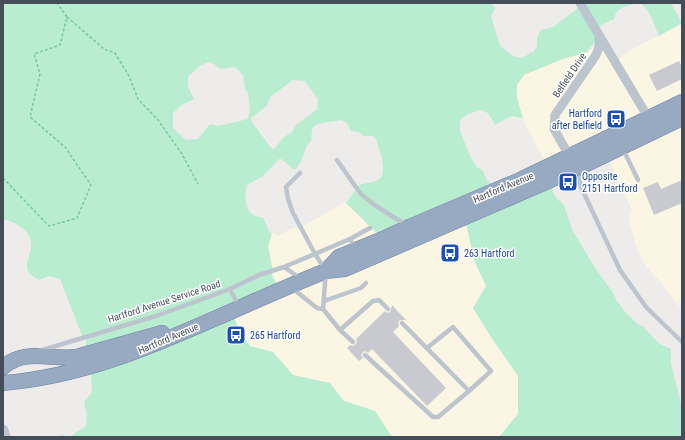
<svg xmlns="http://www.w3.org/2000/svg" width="685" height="440" font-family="'Roboto Condensed',sans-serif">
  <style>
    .commercial { fill: #fbf5e3 }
    .green { fill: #b9edd0; fill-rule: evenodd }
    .building { fill: #c8cad0 }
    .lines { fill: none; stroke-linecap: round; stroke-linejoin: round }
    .trunk-casing { stroke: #6e85a6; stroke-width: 16 }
    .path { stroke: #72caa4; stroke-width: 1.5; stroke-dasharray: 3 2; stroke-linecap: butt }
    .service { stroke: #bcc5ce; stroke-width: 4.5 }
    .minor { stroke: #bcc5ce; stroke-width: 9 }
    .tertiary { stroke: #bcc5ce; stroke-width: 11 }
    .trunk { stroke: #97aac2; stroke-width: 15 }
    .labels { text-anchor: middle; stroke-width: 3; stroke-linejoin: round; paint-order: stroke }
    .street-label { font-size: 10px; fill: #444d58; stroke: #fff }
    .transit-label { font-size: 10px; fill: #164399; stroke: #fff; text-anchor: start }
  </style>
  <rect width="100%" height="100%" fill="#eeebeb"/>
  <path class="commercial" d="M679,25L682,29V307L678,305L658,279L650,271L643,262L637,250L629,220V216L632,210L608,158L551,173L522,118L517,98V85L524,75L560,60L587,52L603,42L617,60L634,48Z
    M345,202L387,243L464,214L474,260L486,286L473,308L491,337L518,376V414L499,437H392L375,411L344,401L330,383L293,375L273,352L250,346L242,336L233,315L277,284L272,276L273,271L268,246L272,233L279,236L290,229L303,226Z"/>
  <path class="green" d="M3,3H491L495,8L491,16L500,46L513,56L522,58L534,51L537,46V37L541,30L553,27L581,6L587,3H671L682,23L659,36C655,27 648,2 636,3C633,4 630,5 627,6C619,8 616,11 614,19L597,27L596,40L587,52L560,60L524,75L517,85V98L523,118L511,116L495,125L488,113L480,110L468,114L460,120V131L471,158L476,166L483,171L487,180L491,184L496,196L542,177L552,189L556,198L564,205L572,229L595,268L612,291L617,301L626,313L639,325L643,326L658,343L671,349V364L682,408V437H499L518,414V376L491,337L473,308L486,286L474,260L464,214L387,243L346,203L359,185C365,183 373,183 378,180C389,174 379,149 376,139L373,136H363L359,132L351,131L347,123L342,120L317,124L312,129L311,141L307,145L301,161L295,170L281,159H279L263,176L247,185C244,193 245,210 253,215C256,217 260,217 263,218L270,233H272L268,246L273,271L272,276L277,284L233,315L242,336L250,346L273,352L293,375L330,383L344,401L375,411L392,437H61V435L71,437C75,432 81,430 86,426L87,414L84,402L92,392L91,373L86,350V338H83L60,279L49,276L39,280C16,269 33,258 31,242C29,229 14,222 3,219ZM209,62L214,64L220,69L235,67L243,75L245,89L248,93L250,110L248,119L218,126L210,124L198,139L186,140L173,128V113L181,105L194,99L188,87V77L199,66ZM293,80L305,81L318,99L317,109L296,125L292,132L284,137L274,149L271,148L252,122L251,118L267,106L270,97Z"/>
  <path class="building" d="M679,61L682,67V79L657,91L649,75Z
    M682,180V203L654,215L643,188L658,182L661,189Z
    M392,305L406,320H400L398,322L399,326L393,332L446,388L427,406L372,349L368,353L365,351L363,352L361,355L363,358L359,361L347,348L350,345L353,346L355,345L357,342L356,339L385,311L387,313L390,312Z"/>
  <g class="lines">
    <defs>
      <path id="trunk" d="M326,271L339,257L383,239L409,227L520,180L682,102
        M3,367C26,348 49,360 76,357L162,333
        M3,383C78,377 146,349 214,319C251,303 288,286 326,271L345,269L576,169L682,118"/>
    </defs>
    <use href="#trunk" class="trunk-casing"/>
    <path class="path" d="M67,17L104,49L115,53L129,76L138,99L158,120L182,154L198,184
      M3,178L49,226L77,218L91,185L65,147L30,117L40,74L34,54L60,45L67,17L57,3"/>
    <path class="service" d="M623,149L638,180
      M337,160L360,193L373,204L406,225
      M577,171L581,187L620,270L646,307L682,342
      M300,173L286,187L288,199L293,213L315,254L326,271L323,309
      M350,239L370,228
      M284,267L350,239L355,249
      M292,288L317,308L323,309L340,330L353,342
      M230,289L238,305
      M324,301L361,288L366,283
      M340,330L373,301L379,300L388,309
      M427,348L453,327L491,371L469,391
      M39,351L156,316L230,289L259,275L284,267L297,276L301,280
      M365,355L433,417H438L469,391L402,323"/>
    <path class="minor" d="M580,3L649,119
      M571,159L554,129L555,115L596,55L599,47V35"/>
    <path class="tertiary" d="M3,430L5,437"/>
    <use href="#trunk" class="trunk"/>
  </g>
  <defs>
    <symbol id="bus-square" viewBox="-11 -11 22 22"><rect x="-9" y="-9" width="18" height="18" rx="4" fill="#1a4fb4" stroke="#fff"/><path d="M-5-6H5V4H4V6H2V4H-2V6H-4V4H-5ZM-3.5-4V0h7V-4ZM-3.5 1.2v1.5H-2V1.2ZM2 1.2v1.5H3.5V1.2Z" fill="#fff"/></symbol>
  </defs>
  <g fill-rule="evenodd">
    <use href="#bus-square" x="605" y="108" width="22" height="22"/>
    <use href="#bus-square" x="557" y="171" width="22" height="22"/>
    <use href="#bus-square" x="439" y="242" width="22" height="22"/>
    <use href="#bus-square" x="225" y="324" width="22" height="22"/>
  </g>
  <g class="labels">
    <g class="street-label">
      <text transform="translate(569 75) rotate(-56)" y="4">Belfield Drive</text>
      <text transform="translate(503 187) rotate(-23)" y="4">Hartford Avenue</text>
      <text transform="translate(164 301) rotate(-18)" y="4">Hartford Avenue Service Road</text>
      <text transform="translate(168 338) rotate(-23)" y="4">Hartford Avenue</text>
    </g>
    <g class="transit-label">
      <text x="602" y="117" text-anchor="end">Hartford<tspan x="602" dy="12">after Belfield</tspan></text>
      <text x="582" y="180">Opposite<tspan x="582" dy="12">2151 Hartford</tspan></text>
      <text x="464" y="257">263 Hartford</text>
      <text x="250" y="339">265 Hartford</text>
    </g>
  </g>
  <rect width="685" height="440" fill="none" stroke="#444d58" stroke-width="8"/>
</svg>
